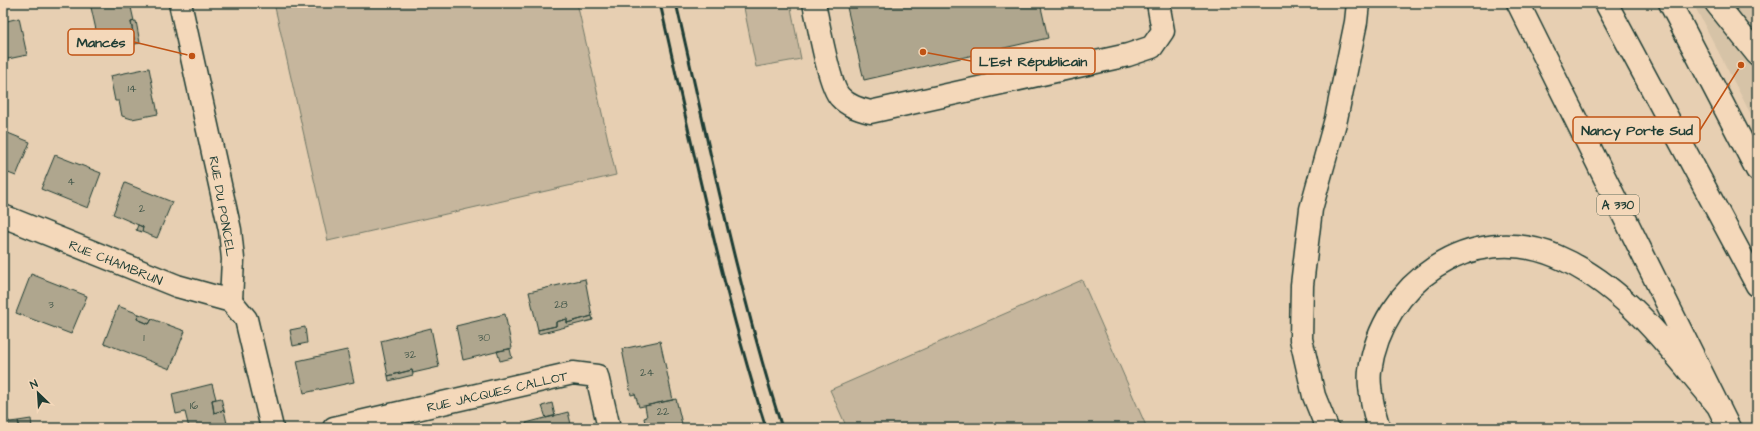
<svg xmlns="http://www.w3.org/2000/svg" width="1760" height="431" font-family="'Architects Daughter',sans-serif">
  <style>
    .built { fill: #d6c3a7 }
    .green { fill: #c6b69d; stroke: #727a68 }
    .building { fill: #afa68e; stroke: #1f3d34 }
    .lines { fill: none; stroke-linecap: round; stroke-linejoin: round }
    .minor-casing { stroke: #1f3d34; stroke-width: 25 }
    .highway-casing { stroke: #1f3d34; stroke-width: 25 }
    .minor { stroke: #f4d8ba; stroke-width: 22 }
    .highway { stroke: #f4d8ba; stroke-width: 22 }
    .rail { stroke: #1f3d34; stroke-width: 3 }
    .labels { text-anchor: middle; stroke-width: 4; stroke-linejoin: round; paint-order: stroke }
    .number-label { font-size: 11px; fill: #43574a }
    .shield { fill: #f4d8ba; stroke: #5f6c5c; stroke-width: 1 }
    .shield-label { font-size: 12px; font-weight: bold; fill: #1f3d34 }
    .street-label { font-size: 13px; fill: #1f3d34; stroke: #f4d8ba }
    .leader { fill: none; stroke: #c05314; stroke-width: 1.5 }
    .callout-dot { fill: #c05314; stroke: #f4d8ba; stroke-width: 1.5 }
    .callout { fill: #f4d8ba; stroke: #c05314; stroke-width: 1.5 }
    .callout-label { font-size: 14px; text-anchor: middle; font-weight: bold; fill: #1f3d34 }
  </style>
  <rect width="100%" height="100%" fill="#e7cfb2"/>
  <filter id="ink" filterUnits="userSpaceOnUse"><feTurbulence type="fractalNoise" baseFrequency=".025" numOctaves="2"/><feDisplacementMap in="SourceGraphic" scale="8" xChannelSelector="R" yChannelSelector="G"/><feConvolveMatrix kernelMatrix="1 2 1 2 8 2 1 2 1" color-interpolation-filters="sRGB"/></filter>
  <g filter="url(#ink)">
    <path class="built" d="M1693,3H1757V126Z"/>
    <path class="green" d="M274,3H577L616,175L328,241Z
      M743,3H790L801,59L756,67Z
      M1082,280L1147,428H847L830,390Z"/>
    <path class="building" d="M90,3H130L134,21L131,22L135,44L101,52Z
      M846,3H1040L1048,38L864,80Z
      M19,18L27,55L3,60V22Z
      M136,21L140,43L135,44L131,22Z
      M149,68L158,114L132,119L122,116L119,101H115L110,76Z
      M3,131L30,142L16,176L3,171Z
      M55,155L101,173L88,208L41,189Z
      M125,183L172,202L157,238L142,232L143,227L113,214Z
      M138,225L143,227L142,232L136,230Z
      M31,274L87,296L71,334L16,313Z
      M585,279L592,316L567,323V319L556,322V326L538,330L529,292Z
      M118,306L139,314L137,319L149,324L152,319L185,331L170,369L104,343Z
      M139,314L152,319L149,324L137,319Z
      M505,314L512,348L463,360L456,326Z
      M592,316L593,320L538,334V330L556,326V322L567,319V323Z
      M305,327L307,343L293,346L290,330Z
      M431,328L439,367L413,373L412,370L388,376L381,341Z
      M660,341L673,400L639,407L635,394L631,395L622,349Z
      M510,349L512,358L500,361L497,351Z
      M347,350L354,382L304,393L297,361Z
      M412,370L413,375L389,381L388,376Z
      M212,384L216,399L212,400L214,413L224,410L228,428H189L185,412L176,414L172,394Z
      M221,398L224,410L214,413L212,400Z
      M676,399L683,428H646L644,418L647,417L645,406Z
      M552,403L555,416L546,418L542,406Z
      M3,409L7,414L5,417L10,422L18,421L20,428H3Z
      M568,412L572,428H528L526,423Z
      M31,419L32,428H20L18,421Z"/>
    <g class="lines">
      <defs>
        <path id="minor" d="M180,3L230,230L233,259L231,301L246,319L272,428
          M814,3C818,21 829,86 840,97C848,106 859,109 870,112L1128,55L1152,47L1163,31L1158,3
          M3,216L177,286L231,301
          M334,428L573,373L597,376L609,428"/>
        <path id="highway" d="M1518,3L1729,428
          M1606,3L1757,285
          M1670,3L1757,170
          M1716,3L1757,54
          M1327,428L1314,396L1301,339L1302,285L1311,209L1336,119L1356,22L1358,3
          M1379,428C1374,414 1368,386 1370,371C1382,283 1471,220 1556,256C1627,286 1671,351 1719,407"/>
      </defs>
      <use href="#minor" class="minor-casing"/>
      <use href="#highway" class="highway-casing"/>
      <use href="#minor" class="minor"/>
      <use href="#highway" class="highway"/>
      <path class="rail" d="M660,3C692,145 722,289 766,428
        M676,3C709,145 738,289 782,428"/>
    </g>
  </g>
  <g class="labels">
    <g class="number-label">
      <text x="132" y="92">14</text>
      <text x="71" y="185">4</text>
      <text x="142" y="212">2</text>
      <text x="51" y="308">3</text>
      <text x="561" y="308">28</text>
      <text x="144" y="341">1</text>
      <text x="484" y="341">30</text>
      <text x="410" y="358">32</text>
      <text x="647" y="376">24</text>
      <text x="194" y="409">16</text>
      <text x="663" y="415">22</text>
    </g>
    <rect class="shield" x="1597" y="195" width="42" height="20" rx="3"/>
    <g class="shield-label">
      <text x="1618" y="209">A 330</text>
    </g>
    <g class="street-label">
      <text transform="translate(223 206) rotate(80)" y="5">RUE DU PONCEL</text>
      <text transform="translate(116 262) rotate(22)" y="5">RUE CHAMBRUN</text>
      <text transform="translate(497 391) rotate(-13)" y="5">RUE JACQUES CALLOT</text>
    </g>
  </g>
  <path class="leader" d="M192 56L134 42M923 52L971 61M1741 65L1700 130"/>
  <g class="callout-dot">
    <circle cx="192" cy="56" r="4"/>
    <circle cx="923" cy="52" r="4"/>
    <circle cx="1741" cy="65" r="4"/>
  </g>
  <g class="callout">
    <rect x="68" y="29" width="66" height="26" rx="4"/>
    <rect x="971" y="48" width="124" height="26" rx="4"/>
    <rect x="1573" y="117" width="127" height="26" rx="4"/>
  </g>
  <g class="callout-label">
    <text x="101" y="47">Mancés</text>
    <text x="1033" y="66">L'Est Républicain</text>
    <text x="1637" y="135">Nancy Porte Sud</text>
  </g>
  <rect width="1760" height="431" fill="none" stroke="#f4d8ba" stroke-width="16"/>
  <rect x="8" y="8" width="1744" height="415" fill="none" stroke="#1f3d34" stroke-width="1.5" filter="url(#ink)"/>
  <g transform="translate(38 393) rotate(335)" stroke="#f4d8ba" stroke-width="3" paint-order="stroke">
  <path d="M0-3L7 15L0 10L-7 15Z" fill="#1f3d34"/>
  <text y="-6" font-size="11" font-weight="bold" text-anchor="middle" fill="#1f3d34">N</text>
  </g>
</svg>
